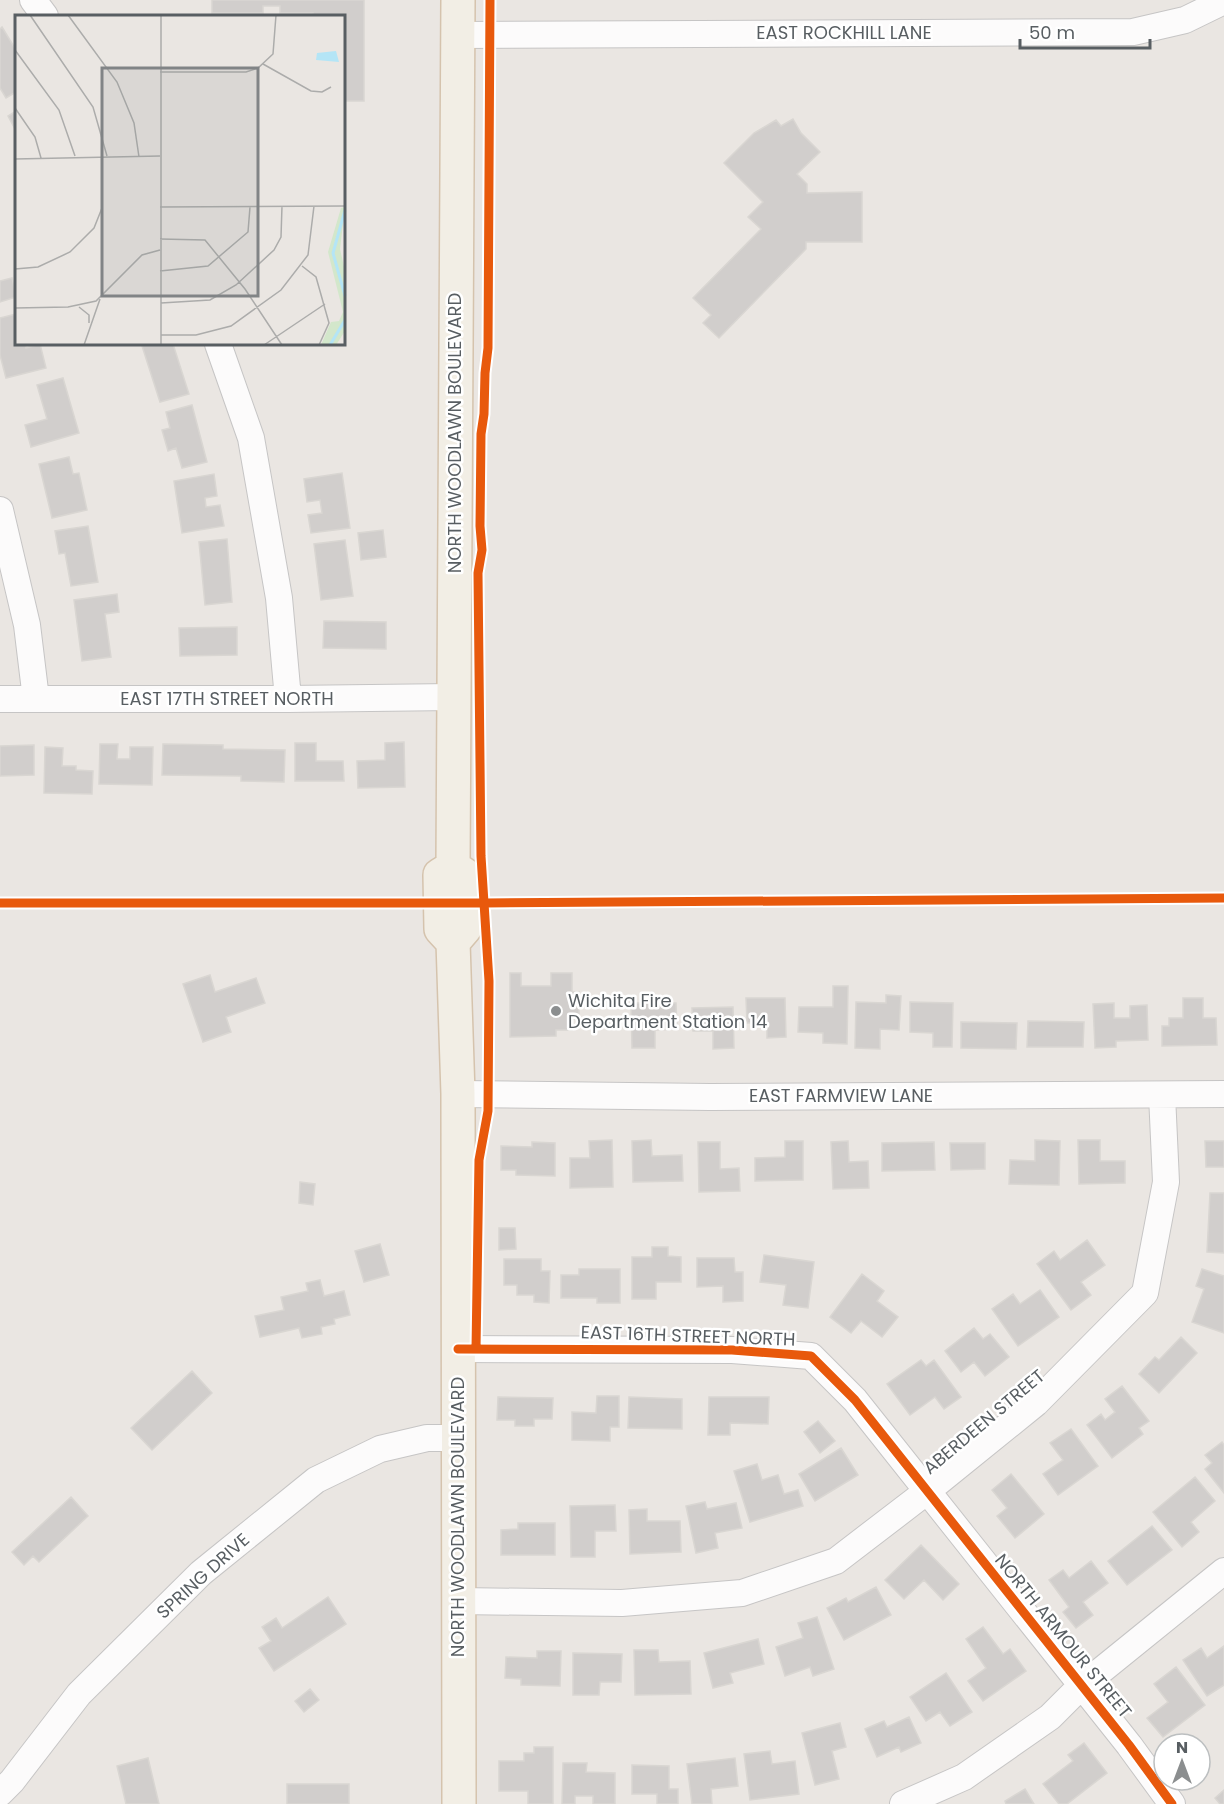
<svg xmlns="http://www.w3.org/2000/svg" width="1224" height="1804" font-family="Poppins,sans-serif">
  <style>
    .building { fill: #d1cecc; stroke: #d9d6d2; stroke-width: 1.5 }
    .lines { fill: none; stroke-linecap: round; stroke-linejoin: round }
    .minor-casing { stroke: #c6c5c5; stroke-width: 28 }
    .major-casing { stroke: #d5c3ad; stroke-width: 36 }
    .minor { stroke: #fcfbfb; stroke-width: 26 }
    .major { stroke: #f2eee5; stroke-width: 33 }
    .cycleway-casing { stroke: #fff; stroke-width: 13 }
    .cycleway { stroke: #e8590c; stroke-width: 9 }
    .poi-dot { fill: #8b8e8f; stroke: #fff; stroke-width: 2 }
    .labels { text-anchor: middle; stroke-width: 5; stroke-linejoin: round; paint-order: stroke }
    .street-label { font-size: 18px; fill: #585e62; stroke: #fff }
    .poi-label { font-size: 18px; fill: #585e62; stroke: #fff; text-anchor: start }
    .inset-river { fill: none; stroke: #b4e5f6; stroke-width: 3 }
    .inset-road { fill: none; stroke: #acacab; stroke-width: 1.5 }
    .view { fill: #818486; fill-opacity: 0.15; stroke: #818486; stroke-width: 3 }
    .inset-edge { fill: none; stroke: #585e62; stroke-width: 3 }
  </style>
  <rect width="100%" height="100%" fill="#eae6e2"/>
  <path class="building" d="M212,0H364V101H344V16H313V13H280V6H263V13H212Z
    M2,27L16,50V92L6,98L0,88V29Z
    M16,111V131L8,116Z
    M793,119L801,133L820,152L797,174L807,184V193L862,192V242H806V249L719,338L703,323L711,315L693,298L761,229L748,217L763,202L724,163L754,133L776,120L781,126Z
    M12,278L16,297L0,302V281Z
    M16,314V344H25L26,348L40,344L46,368L6,378L0,355V318Z
    M148,344H173L189,394L160,402L142,346Z
    M63,378L79,433L31,447L25,425L47,419L37,385Z
    M192,405L207,462L182,468L176,448L168,451L162,430L170,428L166,412Z
    M69,457L73,474L79,473L87,510L52,518L39,464Z
    M342,473L350,528L311,533L308,515L322,513L320,500L307,502L304,479Z
    M214,474L217,496L205,498L206,507L220,505L224,526L182,533L174,481Z
    M88,526L98,582L71,586L65,553L59,554L55,531Z
    M383,530L386,557L361,560L358,533Z
    M227,539L232,602L205,605L199,542Z
    M345,540L353,596L321,600L314,544Z
    M117,594L119,612L105,614L111,657L82,661L74,600Z
    M324,621L386,622V649L323,648Z
    M237,627V655L180,656L179,628Z
    M404,742L405,787L358,788L357,761L385,760V743Z
    M295,743H316V761H343L344,781H295Z
    M100,744H118L117,759H130V747H153L152,785L99,784Z
    M163,744L223,745V749L285,750L284,782L241,781V776L162,775Z
    M34,745V775L0,776V746Z
    M45,747L63,748L62,766H76V770L93,771L92,794L44,793Z
    M510,973H521V986H551V973H572V992H579V1019H572V1030H556V1036L510,1037Z
    M210,975L215,992L256,978L265,1003L226,1017L231,1032L203,1042L183,984Z
    M833,986H848L847,1044L823,1043V1033L798,1032L799,1007H833Z
    M886,995L901,996L899,1030L880,1029V1049L855,1048L856,1002L886,1003Z
    M746,998H785L786,1037L767,1038V1022L747,1023Z
    M1183,998H1203V1018H1216L1217,1045L1162,1046V1026H1169V1018H1183Z
    M910,1002L953,1003L952,1047H933V1033L910,1032Z
    M631,1003H676L677,1029L655,1030V1048H632Z
    M1114,1003V1018H1130V1006L1147,1005L1148,1040L1116,1041V1047L1095,1048L1093,1004Z
    M733,1007L734,1048L713,1049V1031H693L692,1008Z
    M1028,1021L1084,1022L1083,1047H1027Z
    M961,1022L1017,1023L1016,1049L961,1048Z
    M612,1140L613,1187L570,1188V1158H590L589,1141Z
    M651,1140L652,1156L682,1155L683,1181L633,1182L632,1141Z
    M1035,1140L1060,1141L1059,1185L1009,1184L1010,1160L1035,1161Z
    M1078,1140H1100V1161H1125V1183L1079,1184Z
    M785,1141H803V1180L755,1181V1158L785,1157Z
    M848,1141L849,1162L868,1161L869,1188L833,1189L831,1142Z
    M1205,1141H1224V1167H1206Z
    M532,1142L555,1143V1176L516,1175V1170H501V1146L532,1147Z
    M698,1142H720V1169L739,1168L740,1191L699,1192Z
    M934,1142L935,1170L882,1171V1143Z
    M950,1143H985V1169L951,1170Z
    M300,1182L315,1184L313,1205L299,1203Z
    M1210,1193H1224V1253L1207,1252Z
    M499,1228H515L516,1249L499,1250Z
    M1087,1240L1105,1265L1081,1282L1091,1295L1071,1310L1037,1264L1054,1251L1060,1260Z
    M380,1244L389,1275L364,1282L355,1251Z
    M652,1247H668V1256L681,1257V1282H656V1299H632V1257H652Z
    M764,1255L814,1262L808,1308L783,1305L786,1285L760,1282Z
    M697,1258H734L735,1272H743V1301L723,1302V1286L697,1287Z
    M504,1259H541V1271H550L549,1303L534,1302V1295H517V1285H504Z
    M579,1269H620V1303H597V1298H561V1275H579Z
    M1202,1269L1224,1276V1333L1192,1322L1204,1289L1196,1286Z
    M862,1274L884,1291L877,1301L898,1317L882,1337L861,1321L851,1333L830,1317Z
    M320,1280L324,1296L344,1291L350,1315L334,1319L335,1324L321,1327L322,1334L302,1338L299,1328L260,1337L255,1316L284,1310L281,1297L308,1291L306,1283Z
    M1040,1290L1059,1317L1018,1346L992,1309L1013,1294L1020,1304Z
    M974,1328L983,1339L990,1334L1009,1357L985,1376L974,1362L961,1372L945,1351Z
    M1181,1337L1197,1353L1159,1393L1139,1374L1155,1357L1159,1360Z
    M921,1360L926,1366L934,1360L961,1397L944,1409L935,1397L910,1415L887,1384Z
    M192,1371L212,1393L152,1450L131,1428Z
    M1122,1386L1149,1421L1139,1428L1143,1434L1112,1458L1087,1425L1101,1414L1105,1420L1115,1412L1105,1399Z
    M597,1396H619V1427H610V1441L572,1440V1412L596,1413Z
    M498,1397L553,1398L552,1419H534V1426H515V1420H497Z
    M629,1397L682,1399V1429L628,1428Z
    M709,1397H769L768,1424L730,1423V1435H708Z
    M818,1421L835,1441L820,1453L804,1432Z
    M1071,1429L1098,1466L1058,1495L1043,1474L1063,1460L1050,1443Z
    M1222,1442L1224,1445V1493L1205,1469L1212,1463L1205,1455Z
    M841,1448L858,1475L815,1501L799,1474Z
    M757,1464L762,1480L778,1475L784,1494L798,1490L803,1506L750,1522L734,1471Z
    M1011,1474L1044,1514L1015,1538L997,1516L1007,1508L992,1490Z
    M1195,1477L1215,1501L1191,1522L1199,1532L1182,1547L1153,1512Z
    M71,1497L88,1516L39,1562L33,1556L24,1565L12,1552Z
    M705,1502L707,1509L736,1503L742,1528L715,1533L718,1548L696,1553L686,1506Z
    M615,1505L616,1531H595V1557H571L570,1506Z
    M647,1509V1521H680L681,1552L630,1554L629,1510Z
    M518,1523H555V1555H501V1530L518,1529Z
    M1152,1526L1172,1550L1127,1585L1108,1561Z
    M921,1545L959,1584L943,1600L924,1580L904,1599L885,1580Z
    M1091,1561L1108,1583L1083,1602L1093,1615L1076,1628L1063,1612L1069,1607L1049,1580L1063,1570L1069,1578Z
    M876,1587L891,1615L844,1640L827,1608L846,1598L848,1602Z
    M328,1597L346,1624L274,1671L259,1648L271,1641L262,1627L276,1618L282,1628Z
    M817,1617L834,1669L813,1676L810,1667L785,1676L776,1647L803,1638L798,1623Z
    M983,1627L1003,1654L1010,1649L1026,1671L983,1701L968,1681L986,1668L966,1639Z
    M758,1639L764,1664L730,1673L733,1683L713,1688L704,1653Z
    M1224,1646V1685L1207,1696L1183,1660L1201,1648L1207,1658Z
    M634,1650H658L659,1662L690,1661L691,1694L635,1695Z
    M537,1651H561L560,1686L521,1685V1679L505,1678L506,1657L537,1658Z
    M573,1653L622,1654L621,1682H600L599,1695H573Z
    M1176,1667L1205,1705L1163,1737L1147,1718L1168,1702L1154,1684Z
    M946,1673L972,1712L950,1726L940,1712L926,1721L910,1697Z
    M310,1689L319,1700L304,1712L295,1701Z
    M909,1717L921,1743L901,1752L899,1747L877,1757L865,1729L884,1721L887,1727Z
    M840,1723L846,1747L832,1751L839,1779L815,1785L802,1733Z
    M1084,1743L1107,1773L1067,1804H1059L1043,1784L1073,1761L1068,1755Z
    M534,1747H553V1804H528V1791H499V1761H524V1753H534Z
    M770,1751L772,1764L795,1761L799,1794L750,1800L744,1754Z
    M148,1758L159,1804H126L117,1766Z
    M735,1758L738,1786L711,1789L712,1804H692L687,1764Z
    M563,1763H587L586,1772L615,1773V1804H593V1796H575V1804H562Z
    M632,1765L669,1766V1789H678V1804H657V1794H632Z
    M287,1784H349V1804H287Z
    M1025,1789L1034,1804H1006L1005,1801Z
    M1224,1790V1804H1220L1215,1798Z"/>
  <g class="lines">
    <defs>
      <path id="minor" d="M33,0L45,16
        M458,35L1133,32L1185,20L1224,1
        M218,344L251,438L279,598L288,699
        M0,510L27,625L36,699
        M0,699H288L453,697
        M458,1094L710,1097L1224,1094
        M458,1349L732,1350L811,1356L855,1400L1129,1745L1172,1804
        M458,1601L622,1603L742,1593L836,1561L926,1492L1036,1403L1145,1293L1166,1182L1162,1095
        M0,1793L12,1781L79,1694L201,1573L316,1480L380,1449L427,1438H458
        M903,1804L964,1777L1050,1717L1077,1690L1224,1571"/>
      <path id="major" d="M453,867L440,875L441,929L453,942L458,1094L459,1804
        M453,867L458,0
        M453,867L465,875V928L453,942"/>
    </defs>
    <use href="#minor" class="minor-casing"/>
    <use href="#major" class="major-casing"/>
    <use href="#minor" class="minor"/>
    <use href="#major" class="major"/>
    <defs>
      <path id="cycleway" d="M0,903H485L1224,898
        M458,1349L732,1350L811,1356L855,1400L1129,1745L1172,1804
        M476,1349L479,1160L488,1111L489,981L481,856L478,573L482,550L480,526L481,434L484,414L485,373L488,348L490,0"/>
    </defs>
    <use href="#cycleway" class="cycleway-casing"/>
    <use href="#cycleway" class="cycleway"/>
  </g>
  <circle class="poi-dot" cx="556" cy="1011" r="6"/>
  <g class="labels">
    <g class="street-label">
      <text x="844" y="39">EAST ROCKHILL LANE</text>
      <text transform="translate(455 433) rotate(-90)" y="6">NORTH WOODLAWN BOULEVARD</text>
      <text x="227" y="705">EAST 17TH STREET NORTH</text>
      <text x="841" y="1102">EAST FARMVIEW LANE</text>
      <text transform="translate(688 1336) rotate(2)" y="6">EAST 16TH STREET NORTH</text>
      <text transform="translate(984 1422) rotate(-40)" y="6">ABERDEEN STREET</text>
      <text transform="translate(458 1517) rotate(-90)" y="6">NORTH WOODLAWN BOULEVARD</text>
      <text transform="translate(203 1576) rotate(-42)" y="6">SPRING DRIVE</text>
      <text transform="translate(1063 1636) rotate(51)" y="6">NORTH ARMOUR STREET</text>
    </g>
    <g class="poi-label">
      <text x="568" y="1007">Wichita Fire<tspan x="568" dy="21">Department Station 14</tspan></text>
    </g>
  </g>
  <g transform="translate(15 15)">
    <rect width="330" height="330" fill="#eae6e2"/>
    <path d="M330,192L325,234L330,256V316L321,330H306L316,307L324,306L328,297L313,237L326,193Z" fill="#d3e7cb"/>
    <path d="M321,36L324,47L301,45L302,38Z" fill="#b4e5f6"/>
    <path class="inset-river" d="M330,195L318,238L330,281M315,330L330,305"/>
    <path class="inset-road" d="M15,0L78,92L92,141M53,0L102,67L119,108L124,142M146,0V330M0,35L44,95L60,141M248,49L296,76L307,77L316,72M145,57H231L243,53L258,39L261,0M0,93L20,122L26,143M0,144L145,141M145,192L330,191M330,223V248M145,224L190,225L230,274L267,330M287,251L301,262L314,308L304,330M0,254L23,252L55,237L79,213L87,193M145,256L193,251L233,217L235,192M146,288L195,285L221,270L259,235L266,222L267,191M64,292L74,300V308M0,293L53,292L81,286L127,240L145,235M146,320H181L216,311L266,275L293,240L299,191M69,330L85,284M249,330L310,289"/>
    <path class="view" d="M87,53H243V281H87Z"/>
    <rect width="330" height="330" class="inset-edge"/>
  </g>
  <g transform="translate(1182 1762)"><circle r="28" fill="#ffffff" stroke="#bcbfc0" stroke-width="1.5"/>
  <path d="M0-4.5L10 22L0 15L-10 22Z" fill="#8b8e8f"/>
  <text y="-9" font-size="16" font-weight="bold" text-anchor="middle" fill="#585e62">N</text>
  </g>
  <path d="M1020 39v9h130v-9" fill="none" stroke="#585e62" stroke-width="3"/>
  <text x="1029" y="39" font-size="18" fill="#585e62" stroke="#ffffff" stroke-width="4.5" paint-order="stroke">50 m</text>
</svg>
